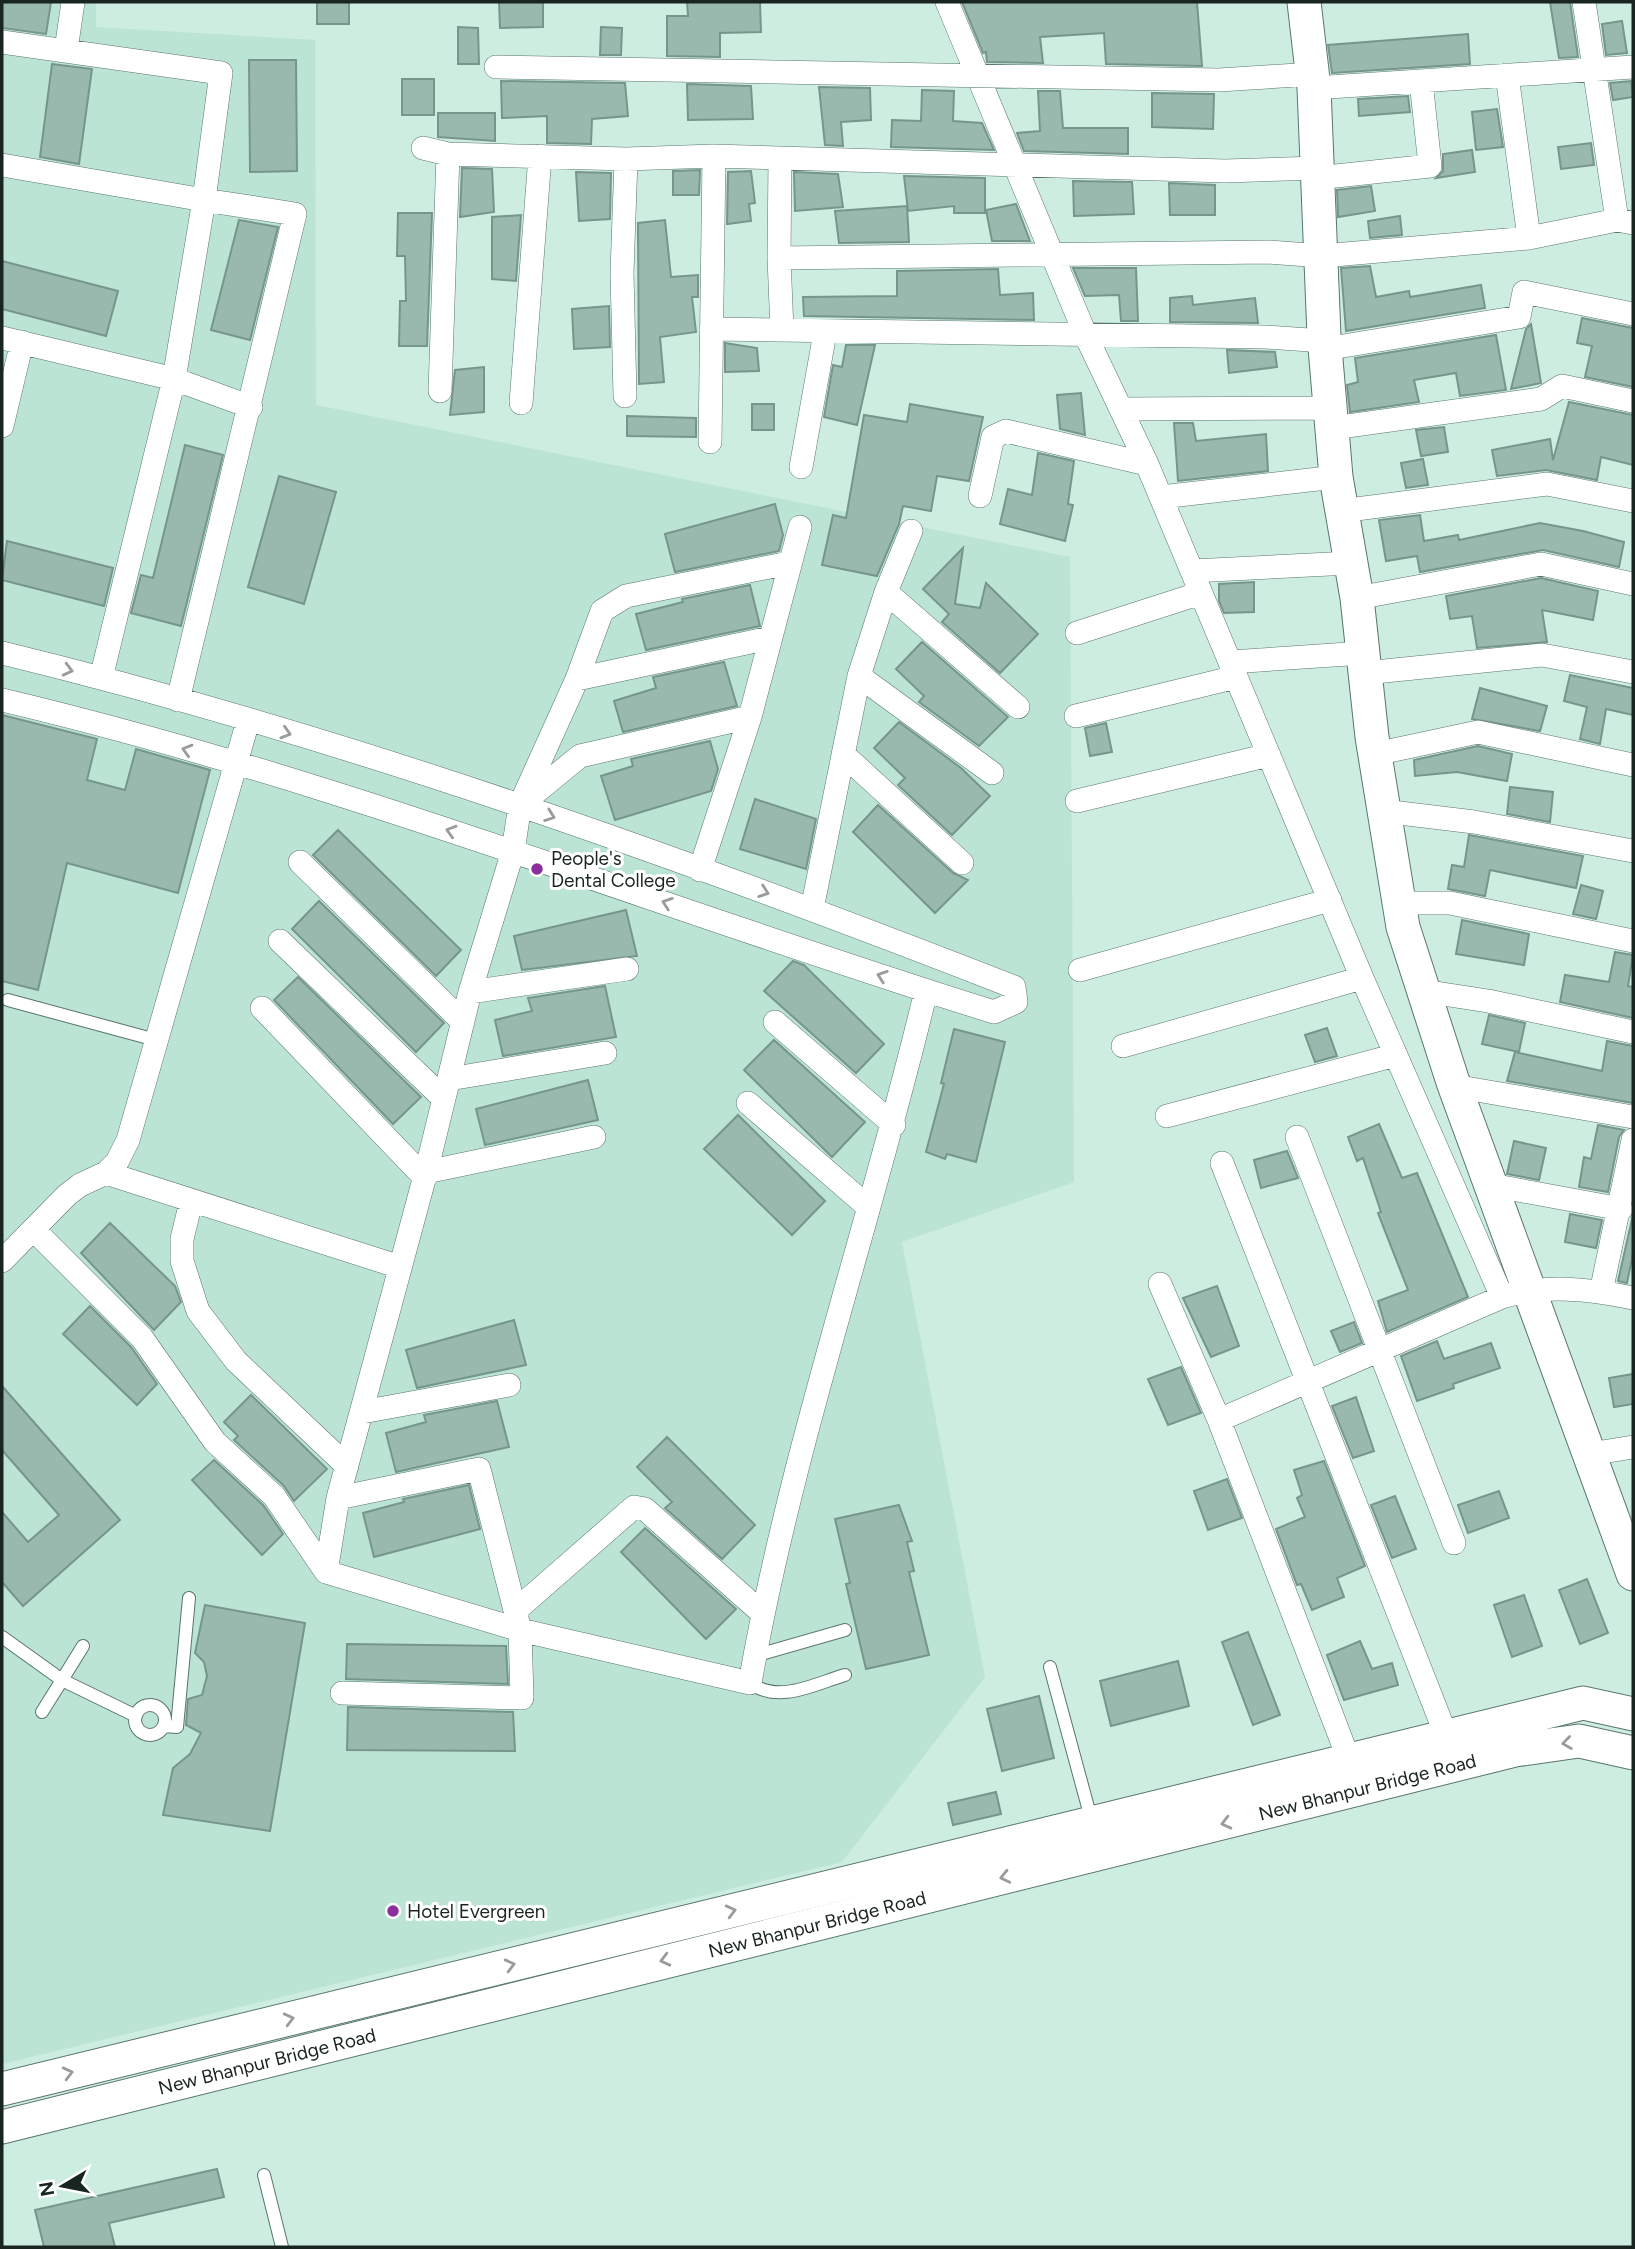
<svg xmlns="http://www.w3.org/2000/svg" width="1635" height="2249" font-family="Figtree,sans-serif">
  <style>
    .built { fill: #bbe4d5 }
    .building { fill: #9ab9ae; stroke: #77968b; stroke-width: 2 }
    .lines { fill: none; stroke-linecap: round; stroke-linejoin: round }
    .lane-casing { stroke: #59766c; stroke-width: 14 }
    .street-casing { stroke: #59766c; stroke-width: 24 }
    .secondary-casing { stroke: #59766c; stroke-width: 35 }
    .lane { stroke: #fff; stroke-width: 12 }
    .street { stroke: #fff; stroke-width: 23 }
    .secondary { stroke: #fff; stroke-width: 33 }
    .oneway { stroke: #989d9b }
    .poi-dot { fill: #8a2f9b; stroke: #fff; stroke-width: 2.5 }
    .labels { text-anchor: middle; stroke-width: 6; stroke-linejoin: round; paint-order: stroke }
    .poi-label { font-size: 19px; fill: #192520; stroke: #fff; text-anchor: start }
    .street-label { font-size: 19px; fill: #192520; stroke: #fff }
  </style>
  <rect width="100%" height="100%" fill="#cdede1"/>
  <path class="built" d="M2,2H96V27L315,40L316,405L1070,557L1074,1182L902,1242L985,1677L842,1862L2,2064Z"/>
  <path class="building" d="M2,2H51L46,34L2,28Z
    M317,2H349V24H317Z
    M499,2H543V27L500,28Z
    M687,2H760L761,32L720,33V57L667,56V16H688Z
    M962,2H1197L1202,66L1106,64L1104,33L1040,37L1043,63L987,62L986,52L983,53Z
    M1550,2H1570L1578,57L1559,58Z
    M1622,21L1627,53L1606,55L1602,24Z
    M458,27L478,28L479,64H458Z
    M601,27L622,28L621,55H600Z
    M1468,34L1470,64L1332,73L1328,45Z
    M249,60H296L297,171L250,172Z
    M52,64L92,69L79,164L40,157Z
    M402,79H434V115H402Z
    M501,81L625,83L628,116L592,119L591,144L547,143V116L502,118Z
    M1631,81L1633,97L1613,100L1610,83Z
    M687,84L751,86L753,119L688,120Z
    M819,87L870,88L871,120L841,122L843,146L825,145Z
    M922,90L954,91L953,121L982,123L994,150L891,147L892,120L921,121Z
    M1038,91H1060L1063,128H1128V154L1024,151L1017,133L1040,131Z
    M1152,93L1214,94L1213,129L1152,127Z
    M1408,96L1410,112L1359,116L1358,99Z
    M1497,109L1503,147L1476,150L1472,112Z
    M438,113H495V141L438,137Z
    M1591,143L1594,165L1561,169L1558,147Z
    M1472,150L1475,172L1436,178L1443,171V154Z
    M462,168L492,169L494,212L460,217Z
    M700,170L699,195H673V171Z
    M751,171L755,203L749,204L751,221L727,224L728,172Z
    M576,172L611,173L610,219L579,221Z
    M794,172L838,174L843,207L795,211Z
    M904,176L985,178V213H954V206L908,211Z
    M1073,181L1132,182L1134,214L1074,216Z
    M1169,183L1215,185V215H1170Z
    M1371,186L1375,211L1338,217L1337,190Z
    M1016,204L1030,241H992L986,210Z
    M907,206L909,242L839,243L835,211Z
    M398,213H432L427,346H399L400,301H406L405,256H397Z
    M521,215L516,281L492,279V217Z
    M1400,216L1402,235L1370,238L1368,221Z
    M239,220L278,227L250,340L211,330Z
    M665,220L671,277L698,275V297H692L696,332L660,337L664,382L639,384L638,223Z
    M2,261L118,291L106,336L2,309Z
    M1370,266L1376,297L1409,291L1410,297L1481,285L1485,308L1346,331L1341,268Z
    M1073,268H1136L1138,321H1121L1119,295L1085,296Z
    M998,269L1000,295L1033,293L1034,320L804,316L803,297L897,296V271Z
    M1192,296L1193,305L1255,298L1258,323L1170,322V298Z
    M609,306L610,347L574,349L572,309Z
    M1582,318L1633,328V387L1585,377L1592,346L1577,343Z
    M1531,324L1541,383L1511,389L1526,329Z
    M1496,335L1506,390L1460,396L1456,373L1414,380L1419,402L1350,412L1347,385L1358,382L1355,358Z
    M725,343L757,348L759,371L725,372Z
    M846,345H875L857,425L824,417L833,365L842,367Z
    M1227,350L1275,352L1277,367L1229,373Z
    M484,367V412L450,415L455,370Z
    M1081,393L1085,435L1060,429L1057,395Z
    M1569,402L1633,415V465L1601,457L1597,480L1546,470L1497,476L1492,450L1550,439L1553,460Z
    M752,404H774V430H752Z
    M910,404L983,417L969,481L937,476L931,511L903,506L899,524L877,576L822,565L833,515L846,518L864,415L907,422Z
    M627,416L696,418V437L627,436Z
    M1174,423H1193L1196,441L1266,434L1268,471L1178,481Z
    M1444,427L1448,452L1421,456L1416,430Z
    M185,445L223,455L181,626L131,613L141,575L153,578Z
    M1038,453L1074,461L1068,504L1073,505L1065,541L1000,524L1008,489L1032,495Z
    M1423,459L1428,485L1406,488L1401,463Z
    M279,476L336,492L304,604L248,587Z
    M775,504L783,535L779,551L675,572L665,534Z
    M1420,515L1424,541L1458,535L1459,540L1540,523L1583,531L1624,542L1619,567L1543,550L1420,572L1417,556L1386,561L1379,520Z
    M7,541L113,568L104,606L2,580Z
    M963,548L955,604L980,608L986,583L1038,634L1000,673L942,622L949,614L923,589Z
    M1541,578L1598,591L1593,620L1542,610L1547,642L1477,648L1472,616L1450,619L1446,596Z
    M1254,582V612L1224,613L1219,601V584Z
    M750,585L760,626L646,650L636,614L683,602L682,599Z
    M922,642L1008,717L979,746L919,702L924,696L896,669Z
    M724,662L737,706L623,732L614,701L656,688L653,677Z
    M1570,675L1633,688V715L1606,709L1600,744L1580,739L1587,707L1564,701Z
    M1480,688L1547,706L1540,731L1472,719Z
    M2,715L97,739L87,780L125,790L136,749L210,770L178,893L67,863L38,990L2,981Z
    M899,722L961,768L990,796L952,835L898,785L905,778L874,748Z
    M1106,723L1112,752L1090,756L1085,728Z
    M710,741L718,769L711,791L615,820L601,776L633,766L631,759Z
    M1478,746L1512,754L1507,781L1457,772L1415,776L1414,760Z
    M1510,787L1553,792L1550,822L1507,814Z
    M755,799L816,819L806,869L740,849Z
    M878,805L953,873L968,880L935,913L853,832Z
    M338,830L461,950L436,976L313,855Z
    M1469,835L1583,856L1576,888L1490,870L1485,896L1448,889L1452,865L1464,867Z
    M1581,885L1603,891L1596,919L1573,914Z
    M319,901L444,1023L416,1052L292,929Z
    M626,910L637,956L522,970L514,936Z
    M1462,920L1529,934L1524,965L1456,954Z
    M1615,952L1633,955L1628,986L1633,987V1018L1560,1002L1565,975L1609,982Z
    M793,961L804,965L884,1044L856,1073L764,991Z
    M298,977L421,1097L393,1124L274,1000Z
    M605,986L616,1037L503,1056L495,1020L532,1011L528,998Z
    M1489,1015L1525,1023L1519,1052L1482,1044Z
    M1327,1028L1337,1056L1315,1062L1305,1035Z
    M954,1029L1005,1042L976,1162L947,1154L945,1159L926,1152L944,1084L941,1083Z
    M774,1040L865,1122L832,1157L744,1070Z
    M1607,1041L1633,1046V1103L1507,1081L1515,1052L1602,1071Z
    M588,1080L598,1120L485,1145L476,1109Z
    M738,1115L825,1201L792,1235L704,1149Z
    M1379,1124L1402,1178L1417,1173L1468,1297L1387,1332L1378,1301L1408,1290L1378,1213L1381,1212L1363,1158L1357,1161L1348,1137Z
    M1598,1125L1624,1130L1619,1137L1608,1192L1579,1187L1584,1157L1591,1159Z
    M1514,1141L1546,1148L1539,1180L1507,1174Z
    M1287,1151L1298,1178L1261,1188L1254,1160Z
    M1570,1214L1602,1220L1596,1248L1565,1242Z
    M1633,1215V1254L1627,1283L1618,1281Z
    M110,1223L175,1286L181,1302L154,1330L81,1253Z
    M1217,1286L1239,1346L1211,1357L1183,1298Z
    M90,1306L131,1347L157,1384L137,1405L63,1334Z
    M514,1320L526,1365L417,1388L406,1350Z
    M1354,1322L1362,1343L1340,1352L1331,1331Z
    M1437,1341L1444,1359L1491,1343L1500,1368L1453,1384L1454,1388L1417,1401L1401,1356Z
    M1181,1367L1201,1413L1168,1425L1148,1379Z
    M1633,1374V1404L1614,1407L1609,1378Z
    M2,1386L120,1520L23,1606L2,1582V1512L28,1542L59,1515L2,1450Z
    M251,1395L327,1469L294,1501L284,1486L234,1440L238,1436L224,1422Z
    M1356,1397L1374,1451L1353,1458L1332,1406Z
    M497,1401L509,1447L396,1472L386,1433L426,1422L424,1415Z
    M667,1437L755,1525L722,1559L665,1508L672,1502L637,1467Z
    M214,1460L263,1505L283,1534L262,1555L192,1480Z
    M1324,1461L1365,1566L1337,1578L1344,1597L1312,1610L1301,1584L1297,1585L1276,1529L1305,1517L1297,1498L1302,1495L1294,1470Z
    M1227,1479L1242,1518L1208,1530L1194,1491Z
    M469,1485L480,1529L374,1557L363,1513L404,1502L403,1499Z
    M1499,1491L1509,1518L1468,1533L1458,1505Z
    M1395,1496L1416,1549L1392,1558L1371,1505Z
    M899,1505L912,1541L907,1542L914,1571L909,1572L929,1655L866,1669L846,1584L850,1583L835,1519Z
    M645,1528L736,1609L706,1639L621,1552Z
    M1587,1579L1608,1633L1580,1644L1559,1590Z
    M1524,1595L1542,1646L1512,1657L1494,1605Z
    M205,1605L305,1623L270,1831L163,1815L173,1768L190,1754L201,1733L186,1725L188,1699L202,1695L207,1676L204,1662L195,1653Z
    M1248,1632L1280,1715L1253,1725L1222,1642Z
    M1360,1641L1372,1669L1392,1663L1398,1685L1344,1700L1327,1655Z
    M347,1644L506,1646L508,1684L346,1679Z
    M1178,1661L1189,1706L1111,1726L1100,1681Z
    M1039,1696L1054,1758L1002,1771L987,1709Z
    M348,1707L513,1712L515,1751L347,1750Z
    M996,1792L1001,1814L953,1825L948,1803Z
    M217,2169L224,2197L109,2223L115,2247H44L35,2210Z"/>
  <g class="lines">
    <defs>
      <path id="lane" d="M8,1000L156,1040
        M2,1637L62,1680L42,1712
        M83,1646L62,1680L136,1716
        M754,1656L845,1630
        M1050,1667L1092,1822
        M750,1683C779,1704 814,1684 845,1675
        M135 1720a15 15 0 1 1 30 0a15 15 0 1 1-30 0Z
        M164,1726L177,1727L189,1598
        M264,2175L282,2247"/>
      <path id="street" d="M947,2L1086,336L1147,464L1362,978L1502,1297
        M1584,2L1617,220
        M2,42L221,73L204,200L2,165
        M66,50L73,2
        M496,67L1219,80L1313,74
        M1507,75L1529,238
        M1314,88L1633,67
        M423,148L448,154L626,159L714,156L1225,171L1317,168
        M1317,178L1430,166L1421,81
        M779,258L780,159
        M711,329L1265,337L1324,341
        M782,330L779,258L1268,252L1322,256L1529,238L1617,220L1633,223
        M2,338L174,379L251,407
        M1325,349L1519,317L1524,292L1633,314
        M440,391L448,154
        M625,396L622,273L626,159
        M521,403L540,156
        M1121,409L1329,408
        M2,426L22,342
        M1333,428L1541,399L1562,386L1633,401
        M710,442L714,156
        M801,467L825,333
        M980,496L993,437L1006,431L1147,464
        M1161,497L1336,477
        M1341,511L1547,484L1633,501
        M789,563L626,596L602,611L577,679L520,805L513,851L470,992L426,1172L338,1498L326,1572L520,1630L750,1683C791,1449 871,1222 926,991
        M1192,571L1350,563
        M886,592L1018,707
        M1357,598L1541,564L1633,584
        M1077,633L1201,593
        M2,653C347,737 683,858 1014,987L1016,1002L994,1012C663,909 340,780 2,700
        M1230,662L1363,653
        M1365,673L1542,655L1633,672
        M859,676L992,773
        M101,678L174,379L204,200L295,214L178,700
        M577,679L770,638
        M1076,716L1236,677
        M843,754L962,863
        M1375,754L1478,732L1633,765
        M525,801L580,756L750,717
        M1077,801L1269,755
        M1383,811L1474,822L1633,851
        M300,862L463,1022
        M700,870L750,717L800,527
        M1399,903H1450L1633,941
        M812,909L859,676L886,592L911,531
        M280,941L444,1099
        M1080,970L1330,900
        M1423,991L1488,1001L1633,1032
        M470,992L627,969
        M262,1008L425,1178
        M775,1022L894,1125
        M1123,1046L1362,978
        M449,1079L605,1053
        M1454,1086L1633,1117
        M748,1103L867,1206
        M1167,1116L1396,1055
        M1297,1137L1454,1543
        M1222,1163L1446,1735
        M426,1172L594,1137
        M106,1173L400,1267
        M1491,1185L1621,1209
        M191,1202L182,1239V1261L198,1311L236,1361L347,1466
        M34,1230L142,1338L215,1442L274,1496L326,1572
        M2,1261L67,1195L80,1185L106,1173L117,1162L128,1140L248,721
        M1160,1284L1219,1420L1349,1760
        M1601,1292L1633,1140
        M362,1412L509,1385
        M1219,1420L1502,1297C1546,1284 1589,1289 1633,1298
        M1590,1454L1633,1447
        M338,1498L479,1469L520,1630L522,1698L342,1693
        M515,1611L634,1507L645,1509L762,1613"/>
      <g id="secondary">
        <path d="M1304,2L1314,88L1324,336L1336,477L1357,598L1372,737L1403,927L1453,1082L1633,1574"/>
        <path d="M2,2089L1583,1703L1633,1714"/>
        <path id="s1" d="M2,2127L1515,1750L1579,1741L1633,1753"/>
      </g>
    </defs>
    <use href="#lane" class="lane-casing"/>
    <use href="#street" class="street-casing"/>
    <use href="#secondary" class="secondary-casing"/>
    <use href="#lane" class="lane"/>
    <use href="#street" class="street"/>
    <use href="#secondary" class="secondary"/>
  </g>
  <defs><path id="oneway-chevron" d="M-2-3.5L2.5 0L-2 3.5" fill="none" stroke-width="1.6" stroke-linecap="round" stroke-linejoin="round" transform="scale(1.75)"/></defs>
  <g class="oneway">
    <use href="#oneway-chevron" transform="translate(68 670) rotate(14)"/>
    <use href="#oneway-chevron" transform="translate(286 733) rotate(17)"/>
    <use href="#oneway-chevron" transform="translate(187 750) rotate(-164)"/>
    <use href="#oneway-chevron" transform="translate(550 816) rotate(20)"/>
    <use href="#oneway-chevron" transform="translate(451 831) rotate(-163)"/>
    <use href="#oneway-chevron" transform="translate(764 892) rotate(19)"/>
    <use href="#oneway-chevron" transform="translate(667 903) rotate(-161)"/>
    <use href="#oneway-chevron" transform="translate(882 976) rotate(-161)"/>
    <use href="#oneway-chevron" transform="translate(1567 1743) rotate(172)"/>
    <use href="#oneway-chevron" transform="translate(1226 1823) rotate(166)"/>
    <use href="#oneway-chevron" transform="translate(1005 1877) rotate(167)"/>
    <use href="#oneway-chevron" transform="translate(731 1911) rotate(-14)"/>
    <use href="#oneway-chevron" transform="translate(665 1960) rotate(166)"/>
    <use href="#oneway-chevron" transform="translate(510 1965) rotate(-14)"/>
    <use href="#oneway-chevron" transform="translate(289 2019) rotate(-14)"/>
    <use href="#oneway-chevron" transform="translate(68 2073) rotate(-14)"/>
  </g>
  <g class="poi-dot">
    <circle cx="537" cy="869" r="7"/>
    <circle cx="393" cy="1911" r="7"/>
  </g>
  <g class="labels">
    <g class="poi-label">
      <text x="551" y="865">People's<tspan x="551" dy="22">Dental College</tspan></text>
      <text x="407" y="1918">Hotel Evergreen</text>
    </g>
    <g class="street-label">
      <text dy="7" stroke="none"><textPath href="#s1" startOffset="1407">New Bhanpur Bridge Road</textPath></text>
      <text dy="7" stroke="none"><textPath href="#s1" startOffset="840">New Bhanpur Bridge Road</textPath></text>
      <text dy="7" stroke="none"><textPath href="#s1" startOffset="273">New Bhanpur Bridge Road</textPath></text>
    </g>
  </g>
  <rect width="1635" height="2249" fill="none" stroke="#192520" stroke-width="7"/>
  <g transform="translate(63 2186) rotate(260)" stroke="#ffffff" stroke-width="5" paint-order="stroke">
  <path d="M0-5L12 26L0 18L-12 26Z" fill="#192520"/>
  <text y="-10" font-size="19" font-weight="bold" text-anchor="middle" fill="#192520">N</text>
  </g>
</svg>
